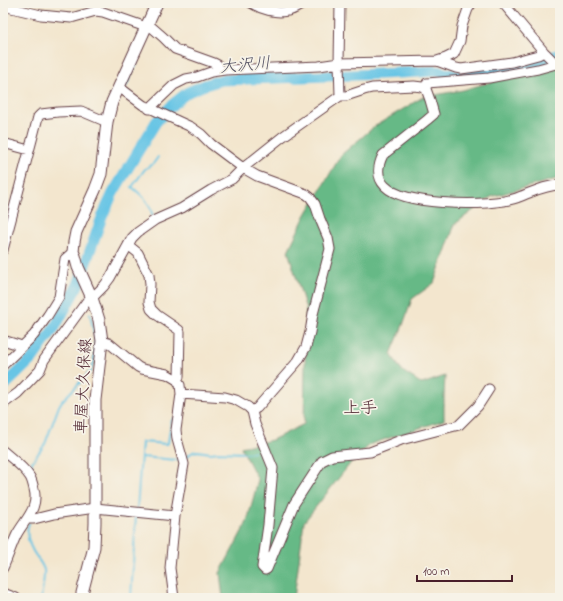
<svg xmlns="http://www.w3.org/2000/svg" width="563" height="601" font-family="'Indie Flower','Klee One',sans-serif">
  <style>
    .forest { fill: #66b986; stroke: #586c58 }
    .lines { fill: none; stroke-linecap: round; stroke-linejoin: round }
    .stream { stroke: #67c5e5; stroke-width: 2 }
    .river { stroke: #67c5e5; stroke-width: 11 }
    .minor-casing { stroke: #633d43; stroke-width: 11 }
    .major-casing { stroke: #633d43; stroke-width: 13 }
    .minor { stroke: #fff; stroke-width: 9 }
    .major { stroke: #fff; stroke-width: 11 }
    .labels { text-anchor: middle; stroke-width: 3.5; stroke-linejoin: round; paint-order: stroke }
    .street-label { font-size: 16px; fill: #4a1f2b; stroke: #f7f3e8 }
    .water-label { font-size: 17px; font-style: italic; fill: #535163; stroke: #f7f3e8 }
    .neighbourhood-label { font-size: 17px; fill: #4a1f2b; stroke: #f7f3e8 }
  </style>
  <rect width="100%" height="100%" fill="#f7f3e8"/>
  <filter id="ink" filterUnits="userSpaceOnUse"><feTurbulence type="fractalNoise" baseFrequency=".025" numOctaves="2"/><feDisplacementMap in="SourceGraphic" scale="8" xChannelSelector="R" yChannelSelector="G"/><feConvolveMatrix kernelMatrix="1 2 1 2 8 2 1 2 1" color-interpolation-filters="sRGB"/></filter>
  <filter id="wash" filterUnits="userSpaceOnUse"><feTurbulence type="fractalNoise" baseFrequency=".012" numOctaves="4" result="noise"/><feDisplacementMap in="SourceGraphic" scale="16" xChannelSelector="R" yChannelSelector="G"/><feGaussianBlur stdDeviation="0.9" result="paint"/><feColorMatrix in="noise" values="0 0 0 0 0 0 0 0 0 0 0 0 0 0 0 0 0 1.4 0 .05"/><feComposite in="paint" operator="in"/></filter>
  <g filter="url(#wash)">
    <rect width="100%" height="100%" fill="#f3e6ce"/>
    <path class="forest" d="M560,62V178L491,197L455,224L434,283L412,299L403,325L391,354L401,370L422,384L445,376L444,397V420L371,444L353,460L304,522L294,598H223L220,573L247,522L258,480L241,447L272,440L304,424L306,309L288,251L305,216L341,155L375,126L423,97L463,90Z"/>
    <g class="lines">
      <path class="stream" d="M160,8L167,3
        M125,88L136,65L137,59
        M153,218C150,202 144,197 132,187L145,169L153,164L158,157
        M141,457L177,460L180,459
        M186,457L193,452L197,451L211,453L218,452L246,453L254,452
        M32,474L30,468L32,462L45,444L59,406L62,401L90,372L94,361L95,338L90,314
        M137,509L142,442L167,444L168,443L171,422L174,418
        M29,523C24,536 30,548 38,559C40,562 43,566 44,570C45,576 42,591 41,598
        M131,598L136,515"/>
      <path class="river" d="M3,387L32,359L55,327L78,285L102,217L113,193L156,122L173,104L188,92L205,85L221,80L380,74L436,71L458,76L490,72L518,67L543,60L560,54"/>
    </g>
  </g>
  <g filter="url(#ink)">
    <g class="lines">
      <defs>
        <path id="minor" d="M251,3C261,9 276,14 288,11C294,10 299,6 305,3
          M503,3L544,52L556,64
          M3,6L41,15L71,18L96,11L103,12L146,27
          M148,24L163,37L175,49L214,63L218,65
          M437,61L446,58L454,54L460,41L462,26L468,9L472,3
          M560,65L556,64L538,69L489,78L427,83L426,89L430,100L434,114L427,120L383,155C378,165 376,177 385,186C405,206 478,205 504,201C509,200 515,199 519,197C533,192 545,185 560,185
          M119,87L143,105L191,127L201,134L211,144L243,168L257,176L306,194L310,197L315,204L320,219L328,238L330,249L313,314L310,332L306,347L298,361L257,408L252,411
          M340,96L339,63L340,3
          M149,109L174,85L186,79L197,77L211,72L225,70L319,66L339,63L437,61L456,68L461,69L468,68L512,62L538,55L544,52
          M3,143L29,150
          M128,245L138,253L149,275L150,284L149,302L151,309L157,315L179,330L180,332L179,377L177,380
          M3,250L38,117L41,114L58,112L81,111L107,122
          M3,340L22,346
          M102,341L109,343L138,367L142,369L167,374L177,380L180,385L181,394L176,430L177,439L184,464L175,516L170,568L174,598
          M3,365L34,335L48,315L59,297L65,259L73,252
          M181,394L225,397L236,400L248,407L252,411L255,424L273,468L268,525L262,567L265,570L267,569L294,504L322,461L332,456L370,452L401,440L459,425L478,406L489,389
          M3,404L18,393L40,370L44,360L87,301L92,298L104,286L110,278L132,238L138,232L155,220L182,208L211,190L232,179L243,168L282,137L340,96H346L364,90L372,88L414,86L422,87L426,89
          M3,451C11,458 24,467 30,477C32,480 33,485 34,489C39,508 26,518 17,534C12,544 8,557 3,568
          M27,519H34L54,514L95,508L175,516
          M3,593L16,598"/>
        <path id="major" d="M82,598V593L94,547L95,523V400L102,341L99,320L92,298L78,267L75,256L73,252L74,242L76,232L95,190L101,174L107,122L112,102L157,3"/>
      </defs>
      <use href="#minor" class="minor-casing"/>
      <use href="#major" class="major-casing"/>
      <use href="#minor" class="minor"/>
      <use href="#major" class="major"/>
    </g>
  </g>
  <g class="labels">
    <g class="street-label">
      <text transform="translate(82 386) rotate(-87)" y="6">車屋大久保線</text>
    </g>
    <g class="water-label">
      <text transform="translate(245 64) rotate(-5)" y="6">大沢川</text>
    </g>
    <g class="neighbourhood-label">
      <text x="360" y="413">上手</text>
    </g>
  </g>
  <rect width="563" height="601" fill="none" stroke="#f7f3e8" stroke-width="16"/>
  <path d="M417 575v6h95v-6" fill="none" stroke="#4a1f2b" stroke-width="2"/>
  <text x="423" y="575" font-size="12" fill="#4a1f2b" stroke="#f7f3e8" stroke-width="3" paint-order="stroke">100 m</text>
</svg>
